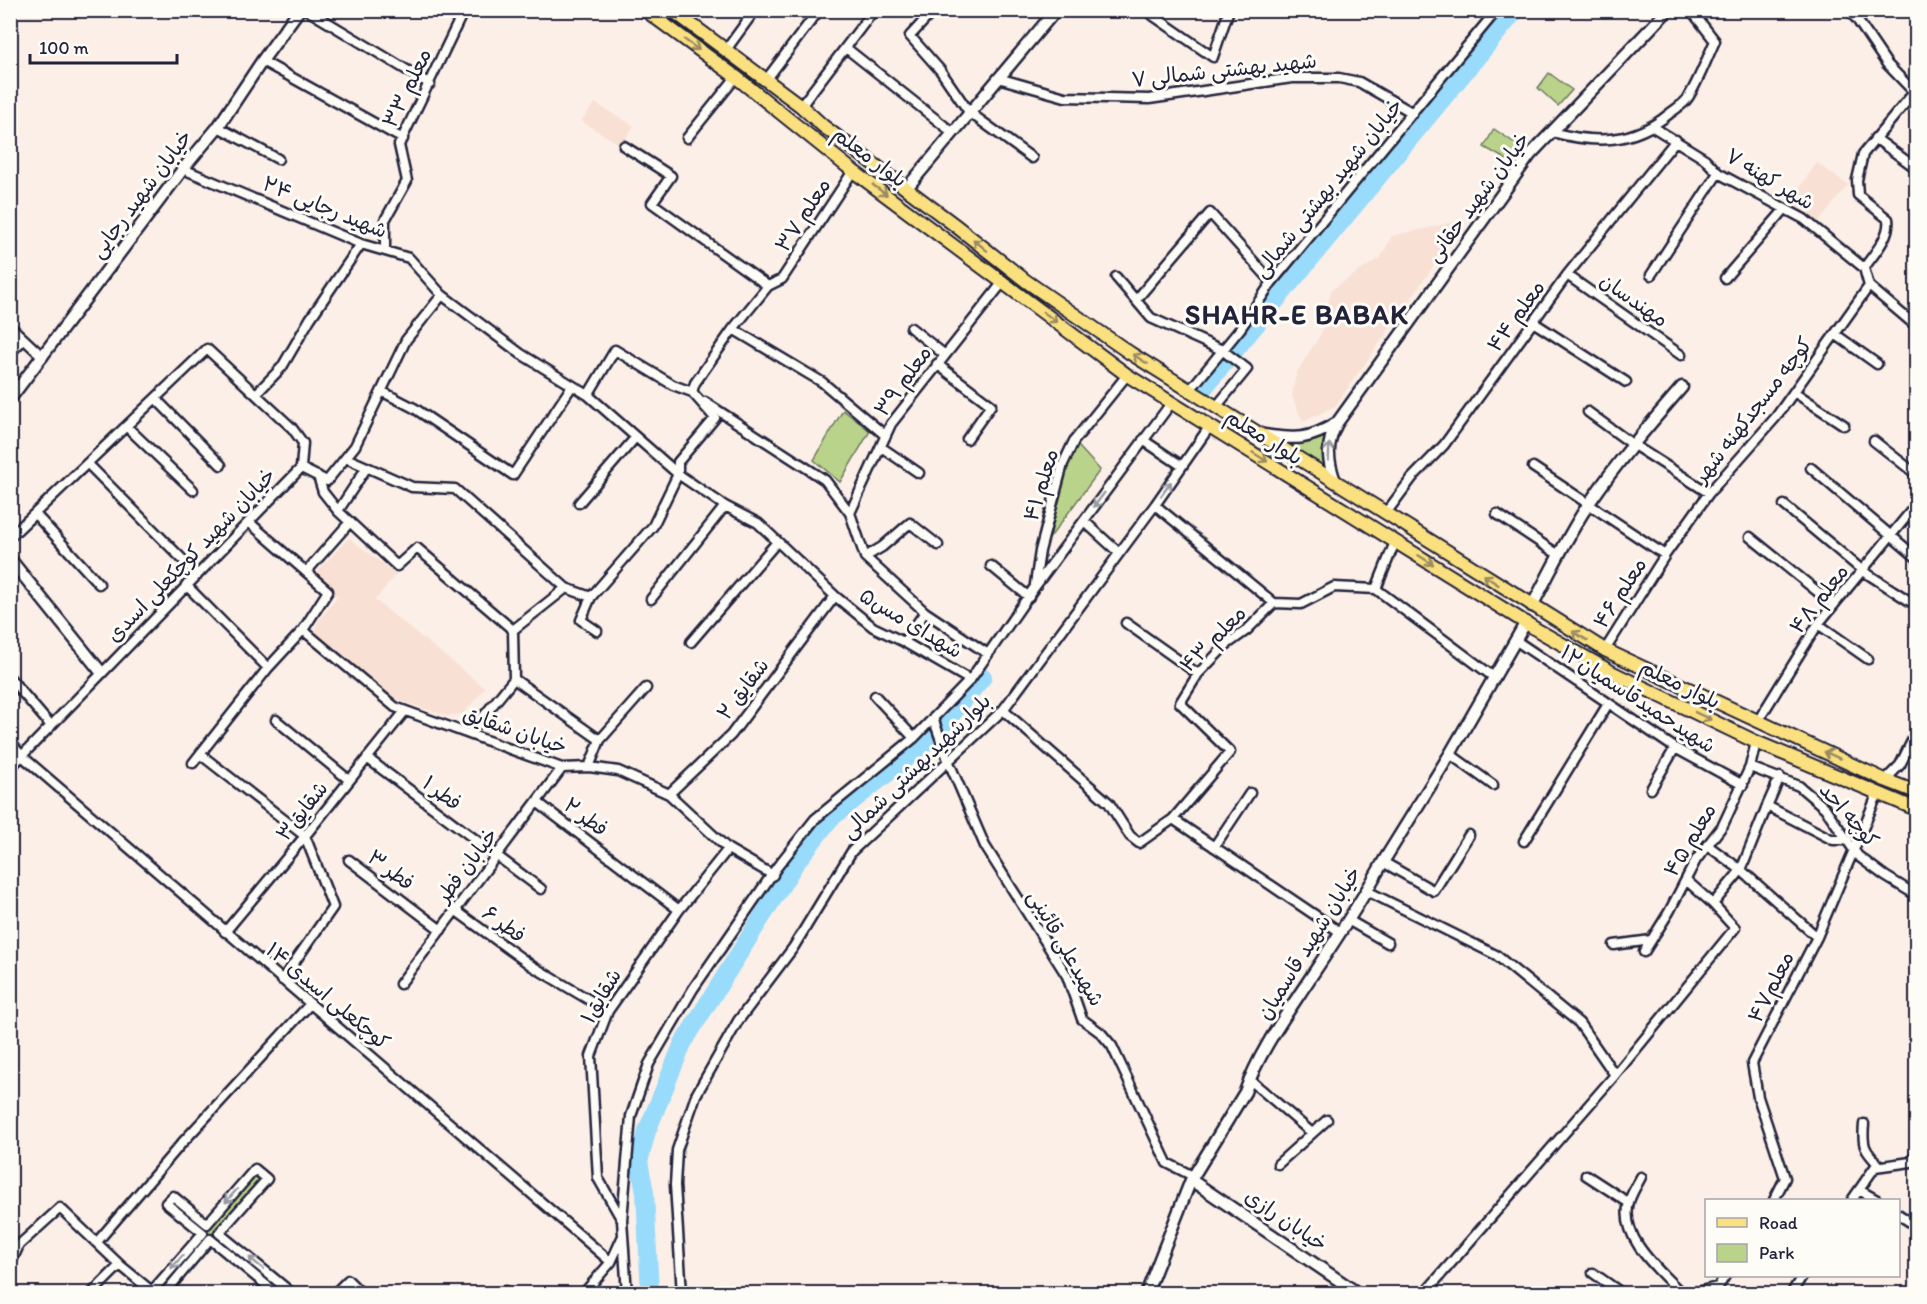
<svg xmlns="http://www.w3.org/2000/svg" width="1927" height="1304" font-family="Itim,'Playpen Sans Arabic',sans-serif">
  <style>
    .built { fill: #f9e0d4 }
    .green { fill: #bad38a; stroke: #6e7a62; stroke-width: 1.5 }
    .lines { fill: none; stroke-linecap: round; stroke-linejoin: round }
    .river { stroke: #99dbfb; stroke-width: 18 }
    .minor-casing { stroke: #22223b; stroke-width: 13 }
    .tertiary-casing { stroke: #22223b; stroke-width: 15 }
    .secondary-casing { stroke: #22223b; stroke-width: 15 }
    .primary-casing { stroke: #22223b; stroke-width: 16 }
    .minor { stroke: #fdfcf7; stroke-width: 8 }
    .tertiary { stroke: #fdfcf7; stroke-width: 10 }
    .secondary { stroke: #fdfcf7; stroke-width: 10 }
    .primary { stroke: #fbe080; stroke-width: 12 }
    .oneway { stroke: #998a61 }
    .oneway2 { stroke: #9a9aa2 }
    .labels { text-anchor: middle; stroke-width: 6; stroke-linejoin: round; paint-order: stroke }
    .street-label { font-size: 21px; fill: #22223b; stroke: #fdfcf7 }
    .district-label { font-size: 27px; font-weight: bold; letter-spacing: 1.5px; fill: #22223b; stroke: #fdfcf7 }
  </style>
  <rect width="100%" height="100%" fill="#fbefe7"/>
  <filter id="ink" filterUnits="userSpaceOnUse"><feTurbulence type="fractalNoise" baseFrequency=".0167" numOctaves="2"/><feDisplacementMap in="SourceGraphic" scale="12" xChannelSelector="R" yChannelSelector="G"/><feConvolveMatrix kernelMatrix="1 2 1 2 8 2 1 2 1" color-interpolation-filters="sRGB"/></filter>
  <g filter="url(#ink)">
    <path class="built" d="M595,103L634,126L621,145L581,121Z
      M1817,163L1848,185L1818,223L1789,202Z
      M1467,219L1335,406L1303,422L1292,396L1296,374L1322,332L1331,290L1381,257L1392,236Z
      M349,538L396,574L375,600L485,688L463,714L447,716L398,700L315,640L317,623L338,596L312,577Z"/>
    <path class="green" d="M1549,73L1572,90L1558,106L1538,88Z
      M1494,129L1522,148L1512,163L1484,147Z
      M843,410L870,431L840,482L814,460Z
      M1334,426L1331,474L1272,438Z
      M1070,437L1100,470L1040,551Z
      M255,1170L264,1179L219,1233L293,1293H277L210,1238L166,1290L159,1284L203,1233L167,1203L173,1197L207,1224Z"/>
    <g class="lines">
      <path class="river" d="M1203,389L1516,10
        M650,1294L645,1192L639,1162L647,1131L683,1043L795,864L830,819L932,738L983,677"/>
      <defs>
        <path id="minor" d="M307,10L430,84
          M934,10L910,36L940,70L969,112L1032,158
          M1145,10L1213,57L1229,10
          M1849,10L1858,21L1887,64L1914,92
          M846,48L952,132
          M726,50L755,10
          M262,61L403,139
          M998,78L1065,97L1149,99L1292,78H1339L1359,82L1413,113
          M766,80L819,10
          M801,106L874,10
          M218,127L278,159
          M1653,127L1705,159L1718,173L1804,219L1864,268
          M1552,132C1595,144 1633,144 1669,114C1675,109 1683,105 1687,99C1697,85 1707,58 1715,41L1691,10
          M687,138L736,77
          M1875,138L1916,168
          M624,146L671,176L652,203L768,286
          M183,169L361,244L409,258L442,295L521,354L588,395L678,474L725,506L758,523L835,596L873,627L904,642L970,680
          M385,251V220L407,181L399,145L464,10
          M1864,268C1873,255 1891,236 1888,219L1858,195L1857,180L1863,154L1916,90
          M1864,268L1869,286L1916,326
          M1567,275L1681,355
          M1651,275L1718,173
          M1116,277L1151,318L1222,350L1247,369L1216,407
          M1725,278L1784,210
          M1136,300L1210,213L1272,282
          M1533,322L1626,382
          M10,326L43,357
          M911,328L945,355
          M733,329L822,382L886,436
          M1835,334L1877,364
          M10,353L24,339
          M937,364L991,405L967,439
          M1190,390L1240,329L1272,282L1497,10
          M383,392L414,408L513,475L572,386
          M1794,392L1844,425
          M256,394L282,367L310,319L361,244
          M588,395L615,350L673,385L692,392
          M156,399L221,465
          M705,402L825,480L850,513L865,557L925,612L988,654
          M1588,412L1632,444L1709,493
          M127,427L193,490
          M1143,440L1182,466
          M1874,441L1916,474
          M881,447L919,473
          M346,458L412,487L455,489L566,588
          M88,464L197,574
          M1533,467L1665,555
          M1811,468L1916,557
          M318,476L323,492L338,511L397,566L417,548L513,630
          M579,503L635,438
          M1155,505L1274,603
          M1784,505L1863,571L1911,602
          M338,511L367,467
          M850,513L891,424L1003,282
          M1386,513L1412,478L1444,445L1567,275L1676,140
          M1497,514L1559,555
          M36,515L99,584
          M1084,521L1118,552
          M250,523L328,591L303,630L395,707L562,768L589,767L618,771L669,794L728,849L773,875
          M10,537L207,349L292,428L303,443L301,468
          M1750,537L1834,605
          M865,557L882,547L910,523L938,545
          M991,566L1029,597
          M306,572L350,522
          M1035,584L1040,551L1063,464L1074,441L1127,375
          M186,585L268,668L303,630
          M1376,589L1495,678
          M591,597L581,620L597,631
          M651,599L725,506
          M1126,623L1198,674
          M1818,624L1868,659
          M1515,640L1675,748L1743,785
          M691,642L777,542
          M904,642L925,612
          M1605,650L1665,555L1709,493L1776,417L1869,286
          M10,678L51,726
          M514,679L513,630L566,588L591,597L653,526L678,474V462L715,418L692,392L695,383L733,329L768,286L782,279L853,171
          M514,679L600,740
          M875,696L914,738
          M1003,710L1109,803L1130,836L1139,843L1173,819L1340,932
          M933,718L948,760L985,846L1067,976L1082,1019L1101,1033L1112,1046L1167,1163L1193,1176
          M276,720L349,780
          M1758,721L1818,624L1916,505
          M469,734L514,679
          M10,742L22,756L611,1262
          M200,754L305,836L333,907L282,980
          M1450,754L1493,785
          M367,758L541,889
          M193,763L268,668
          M589,767L600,740L646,688
          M1750,767L1799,786L1825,808L1858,856L1885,876L1916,895
          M10,768L301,468L327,481L355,446L406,340L442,295
          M1780,777L1767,806L1833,840H1848
          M1885,780L1900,765L1915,735
          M1651,789L1675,748
          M669,794L731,735L835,596
          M537,802L679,910
          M1173,819L1230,752L1180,703L1198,674L1226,645L1247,630L1274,603L1301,604L1334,587L1376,589L1395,542
          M1524,841L1608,704
          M1707,845L1741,870L1817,937
          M1214,847L1250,793
          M349,860L441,930
          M1383,862L1434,891L1469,835
          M1367,891L1496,955L1579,1023L1615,1075
          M1713,904L1741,870L1767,806
          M455,910L532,966L608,1011
          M1348,920L1388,943
          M225,932L305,836L405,711
          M1614,945L1651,940
          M1644,952L1669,912L1696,860L1723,825L1750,767L1756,742
          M400,984L562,768
          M1249,1079L1312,1133
          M1864,1124C1862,1146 1864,1150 1880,1166
          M1278,1164L1327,1120
          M1586,1175L1629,1203
          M1641,1177C1637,1185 1631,1194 1629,1202C1619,1238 1660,1271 1682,1294
          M1859,1190L1877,1200
          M1774,1200L1785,1178L1758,1097L1752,1063L1817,937L1878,793
          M1852,1200L1875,1167L1911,1162L1916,1154
          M1898,1214L1916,1226
          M622,1220L598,1178L591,1056L608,1011L679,910L728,849
          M97,1242L182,1143L310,1004
          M10,1265L19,1245L60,1208L120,1265L154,1293
          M1593,1273L1623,1294
          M10,1277V1292
          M152,1291L203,1233L166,1203L173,1196L207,1224L255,1169L267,1179L219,1233L293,1294
          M91,1294L120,1265
          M164,1294L210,1239L277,1294
          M334,1294L348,1280L362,1294
          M503,1294L505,1291L507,1294
          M583,1294L611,1262L622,1238
          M627,1294L622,1220L631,1116L649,1064L693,989L777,867L815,819L914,738L970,680L1034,588L1172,402
          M682,1294L675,1185L677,1150L696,1095L738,1021L793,948L852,851L1003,710L1155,505L1210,426
          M1424,1294L1615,1075L1735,928L1713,904L1686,880
          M1687,1294L1718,1287L1725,1276
          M1791,1294L1802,1276"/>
        <path id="tertiary" d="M906,189L1056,10
          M10,399L183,169L218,127L262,61L299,10
          M10,559L101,672
          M1532,606C1551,571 1568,534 1590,502C1618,461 1650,424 1682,387
          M1191,1180L1359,1294
          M1146,1294L1191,1180L1245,1092C1257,1057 1279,1025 1299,995C1328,951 1358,908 1383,862L1450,754L1526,622"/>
        <path id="secondary" d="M1264,435C1297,440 1308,440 1337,423
          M1335,481C1327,459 1326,444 1337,423L1530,155L1668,10"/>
        <path id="primary" d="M645,10L736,77L853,171L1127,375L1539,631L1613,673L1756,742L1916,809
          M672,10L801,106L823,126L956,226L1026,281L1130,353L1605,650L1885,780L1916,792"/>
      </defs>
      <use href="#minor" class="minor-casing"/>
      <use href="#tertiary" class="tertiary-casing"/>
      <use href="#secondary" class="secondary-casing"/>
      <use href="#primary" class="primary-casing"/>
      <use href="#minor" class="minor"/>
      <use href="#tertiary" class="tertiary"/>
      <use href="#secondary" class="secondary"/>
      <use href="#primary" class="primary"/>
    </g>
    <defs><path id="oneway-shaft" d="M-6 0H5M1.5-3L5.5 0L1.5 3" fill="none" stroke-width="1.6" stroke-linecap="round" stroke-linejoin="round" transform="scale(1.5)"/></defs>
    <g class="oneway">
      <use href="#oneway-shaft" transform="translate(692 45) rotate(36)"/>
      <use href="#oneway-shaft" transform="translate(880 190) rotate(36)"/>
      <use href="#oneway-shaft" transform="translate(980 245) rotate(-141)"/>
      <use href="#oneway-shaft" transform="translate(1050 317) rotate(37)"/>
      <use href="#oneway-shaft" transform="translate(1140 359) rotate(-148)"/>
      <use href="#oneway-shaft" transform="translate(1260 457) rotate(32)"/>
      <use href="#oneway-shaft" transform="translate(1426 560) rotate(32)"/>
      <use href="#oneway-shaft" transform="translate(1491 580) rotate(-147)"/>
      <use href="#oneway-shaft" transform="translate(1580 636) rotate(-149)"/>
      <use href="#oneway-shaft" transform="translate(1703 716) rotate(26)"/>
      <use href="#oneway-shaft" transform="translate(1832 755) rotate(-155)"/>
    </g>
    <g class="oneway2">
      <use href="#oneway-shaft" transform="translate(1329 452) rotate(-88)"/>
      <use href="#oneway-shaft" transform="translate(1166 489) rotate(-55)"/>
      <use href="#oneway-shaft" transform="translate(1099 500) rotate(127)"/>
      <use href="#oneway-shaft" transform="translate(231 1196) rotate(131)"/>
      <use href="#oneway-shaft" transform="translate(177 1262) rotate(131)"/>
      <use href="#oneway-shaft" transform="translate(256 1263) rotate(-141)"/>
    </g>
  </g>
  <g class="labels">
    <g class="street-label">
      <text transform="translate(1224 70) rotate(-6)" y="7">شهید بهشتی شمالی ۷</text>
      <text transform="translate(407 88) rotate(-64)" y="7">معلم ۳۳</text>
      <text transform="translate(870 157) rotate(37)" y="7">بلوار معلم</text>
      <text transform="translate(1770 179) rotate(31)" y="7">شهر کهنه ۷</text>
      <text transform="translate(1328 188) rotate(-51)" y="7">خیابان شهید بهشتی شمالی</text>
      <text transform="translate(141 194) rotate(-53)" y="7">خیابان شهید رجایی</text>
      <text transform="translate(1478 197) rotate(-53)" y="7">خیابان شهید حقانی</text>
      <text transform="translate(325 207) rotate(22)" y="7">شهید رجایی ۲۴</text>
      <text transform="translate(803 215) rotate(-57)" y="7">معلم ۳۷</text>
      <text transform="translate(1634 300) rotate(35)" y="7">مهندسان</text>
      <text transform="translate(1516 316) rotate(-54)" y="7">معلم ۴۴</text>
      <text transform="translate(903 381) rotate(-54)" y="7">معلم ۳۹</text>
      <text transform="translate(1753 410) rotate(-52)" y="7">کوچه مسجدکهنه شهر</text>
      <text transform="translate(1264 437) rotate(32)" y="7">بلوار معلم</text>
      <text transform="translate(1041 485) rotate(-73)" y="7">معلم ۴۱</text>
      <text transform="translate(191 555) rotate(-46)" y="7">خیابان شهید کوچکعلی اسدی</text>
      <text transform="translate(1620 593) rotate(-57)" y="7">معلم ۴۶</text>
      <text transform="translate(1819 599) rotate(-52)" y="7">معلم ۴۸</text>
      <text transform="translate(911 623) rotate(31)" y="7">شهدای مس۵</text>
      <text transform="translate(1213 639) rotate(-45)" y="7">معلم ۴۳</text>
      <text transform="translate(1680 684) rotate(26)" y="7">بلوار معلم</text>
      <text transform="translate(743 689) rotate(-53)" y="7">شقایق ۲</text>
      <text transform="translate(1638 699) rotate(33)" y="7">شهیدحمیدقاسمیان۱۲</text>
      <text transform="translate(515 730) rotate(19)" y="7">خیابان شقایق</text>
      <text transform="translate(916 766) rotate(-44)" y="7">بلوارشهیدبهشتی شمالی</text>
      <text transform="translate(442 793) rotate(37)" y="7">فطر ۱</text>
      <text transform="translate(302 811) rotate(-52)" y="7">شقایق۳</text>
      <text transform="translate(1849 815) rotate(49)" y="7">کوچه احد</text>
      <text transform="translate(586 817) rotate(37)" y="7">فطر ۲</text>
      <text transform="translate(1690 840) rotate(-59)" y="7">معلم ۴۵</text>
      <text transform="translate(467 865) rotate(-53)" y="7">خیابان فطر</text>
      <text transform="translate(391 870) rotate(37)" y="7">فطر ۳</text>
      <text transform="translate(504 924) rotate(36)" y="7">فطر ۶</text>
      <text transform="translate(1309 943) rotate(-58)" y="7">خیابان شهید قاسمیان</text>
      <text transform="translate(1066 948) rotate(60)" y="7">شهیدعلی قائینی</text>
      <text transform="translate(1771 987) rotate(-63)" y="7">معلم۴۷</text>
      <text transform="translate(328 996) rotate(40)" y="7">کوچکعلی اسدی ۱۴</text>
      <text transform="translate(601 996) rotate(-60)" y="7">شقایق۱</text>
      <text transform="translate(1286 1220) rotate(34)" y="7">خیابان رازی</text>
    </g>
    <g class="district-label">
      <text x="1297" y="324">SHAHR-E BABAK</text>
    </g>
  </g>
  <rect width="1927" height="1304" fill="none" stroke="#fdfcf7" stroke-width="36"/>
  <rect x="18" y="18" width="1891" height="1268" fill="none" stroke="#22223b" stroke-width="2" filter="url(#ink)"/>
  <rect x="1705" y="1199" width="195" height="78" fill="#fdfcf7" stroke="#a5a5ac" stroke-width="1.5"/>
  <rect x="1717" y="1218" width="30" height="9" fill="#fbe080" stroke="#a5a5ac" stroke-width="1.5"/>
  <text x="1759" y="1229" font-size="18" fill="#22223b">Road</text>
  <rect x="1717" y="1244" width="30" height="18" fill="#bad38a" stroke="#a5a5ac" stroke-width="1.5"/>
  <text x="1759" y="1259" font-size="18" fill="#22223b">Park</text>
  <path d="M30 54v9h147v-9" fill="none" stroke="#22223b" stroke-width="3"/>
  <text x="39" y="54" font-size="18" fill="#22223b" stroke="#fdfcf7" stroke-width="4.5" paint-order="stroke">100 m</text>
</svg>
